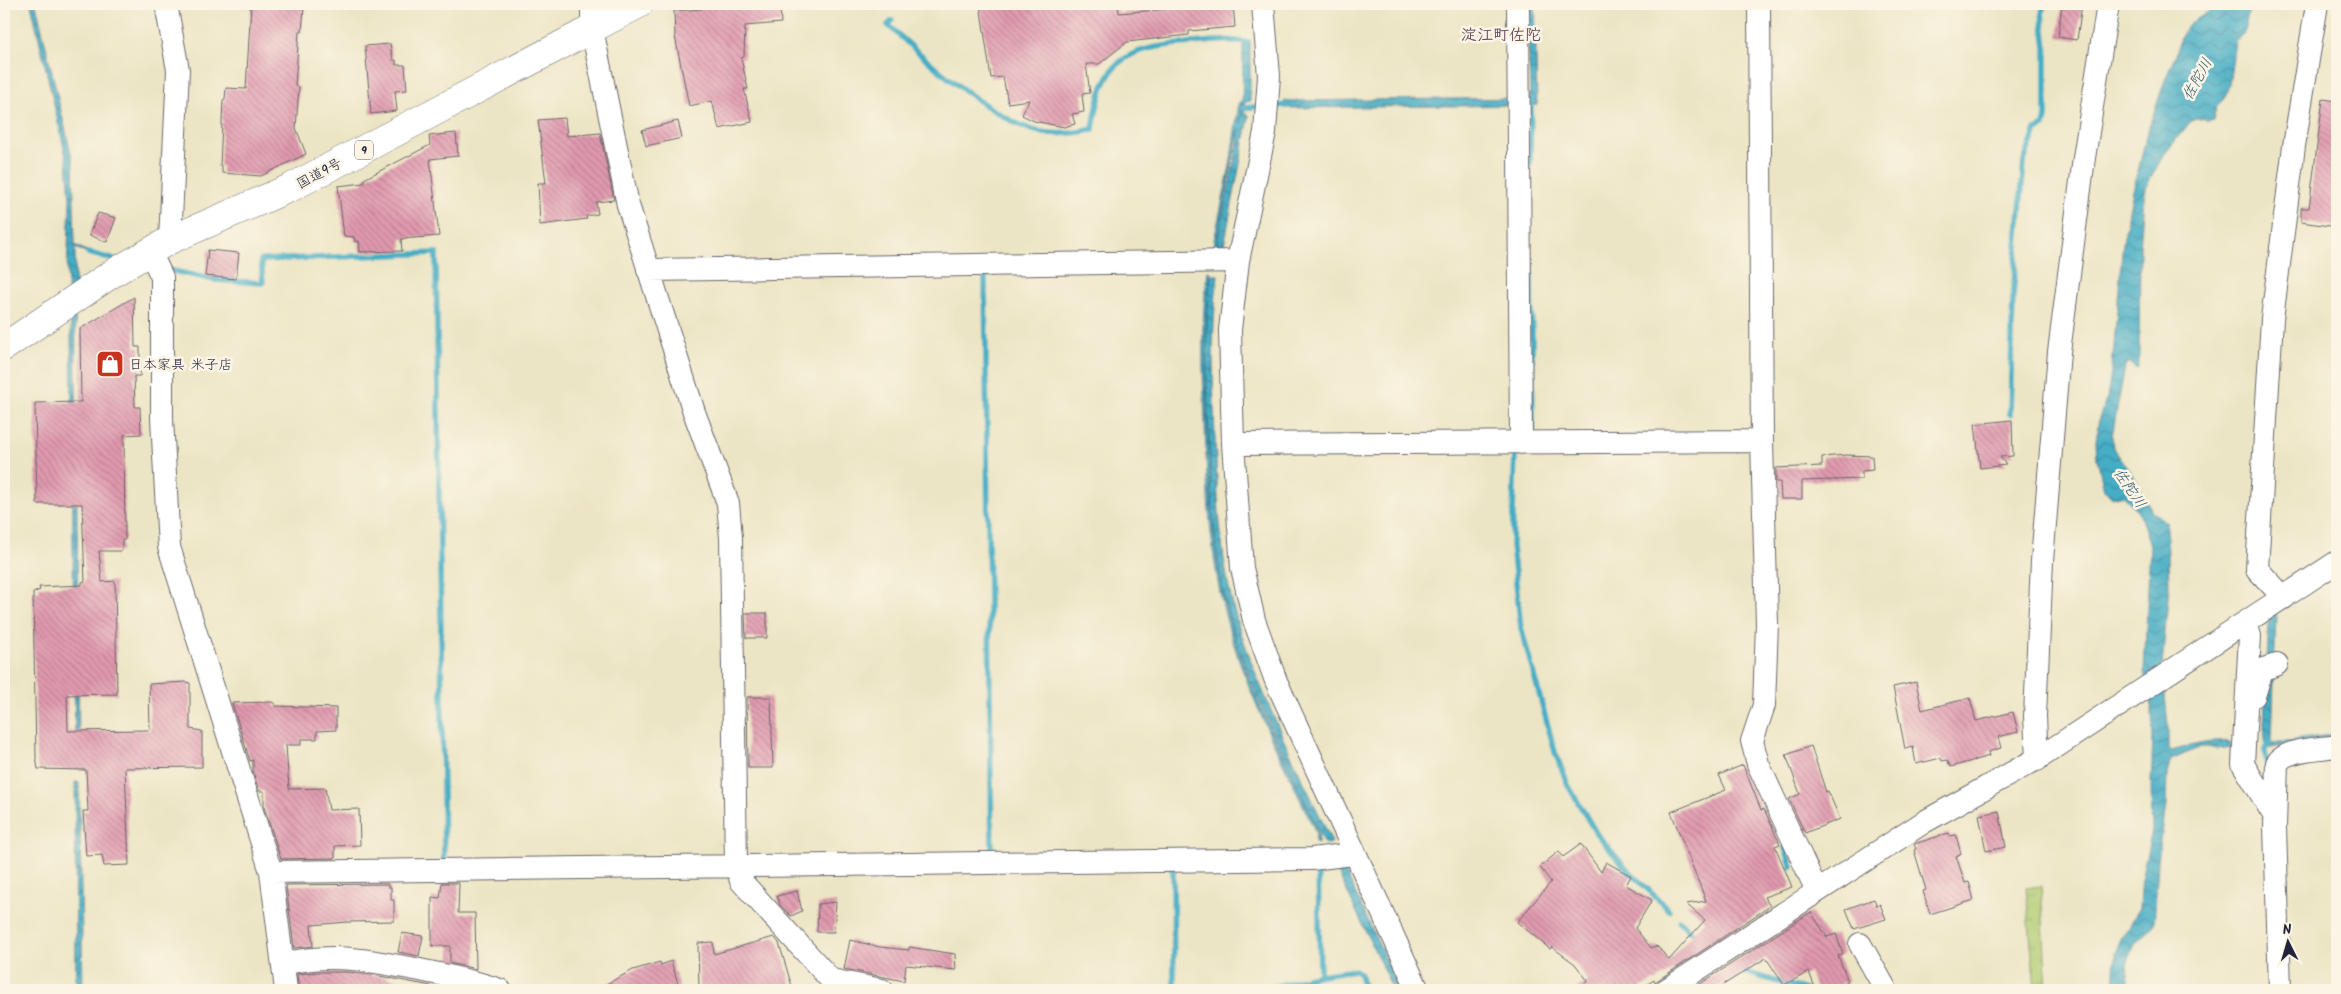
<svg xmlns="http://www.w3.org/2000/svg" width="2341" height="994" font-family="Kalam,'Klee One',sans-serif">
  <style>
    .grass { fill: url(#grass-tufts); stroke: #6a7858 }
    .water { fill: url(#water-waves); stroke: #346880 }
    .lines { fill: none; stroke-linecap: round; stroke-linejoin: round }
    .stream { stroke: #45adc5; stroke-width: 5.5 }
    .building { fill: url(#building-back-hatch) }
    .minor-casing { stroke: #69666b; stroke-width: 24 }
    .highway-casing { stroke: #69666b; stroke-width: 29 }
    .minor { stroke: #fff; stroke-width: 22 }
    .highway { stroke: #fff; stroke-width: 28 }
    .labels { text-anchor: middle; stroke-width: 5; stroke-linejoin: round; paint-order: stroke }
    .shield { fill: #fcf5e5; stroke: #63616e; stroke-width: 1 }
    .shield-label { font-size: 12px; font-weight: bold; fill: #22223b }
    .street-label { font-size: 14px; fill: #22223b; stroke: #fcf5e5 }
    .poi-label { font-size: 14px; fill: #22223b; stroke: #fcf5e5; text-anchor: start }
    .water-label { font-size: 15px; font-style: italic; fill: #305a72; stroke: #fcf5e5 }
    .quarter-label { font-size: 16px; font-weight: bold; fill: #654c64; stroke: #fcf5e5 }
  </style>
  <defs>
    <pattern id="grass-tufts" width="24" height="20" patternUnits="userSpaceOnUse" patternTransform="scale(1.25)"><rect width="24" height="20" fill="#b2ce74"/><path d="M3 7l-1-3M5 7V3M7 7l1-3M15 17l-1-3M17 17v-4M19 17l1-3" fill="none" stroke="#99b165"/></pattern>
    <pattern id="water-waves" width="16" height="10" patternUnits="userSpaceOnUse" patternTransform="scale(1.25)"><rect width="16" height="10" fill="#45adc5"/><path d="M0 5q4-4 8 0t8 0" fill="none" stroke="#398ca1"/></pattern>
    <pattern id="building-back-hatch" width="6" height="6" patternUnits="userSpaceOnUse" patternTransform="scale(1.25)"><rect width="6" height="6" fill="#e19aaf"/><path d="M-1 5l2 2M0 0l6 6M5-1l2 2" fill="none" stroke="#b67d90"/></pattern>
  </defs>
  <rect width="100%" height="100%" fill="#fcf5e5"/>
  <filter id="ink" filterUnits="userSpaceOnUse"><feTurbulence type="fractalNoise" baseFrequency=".02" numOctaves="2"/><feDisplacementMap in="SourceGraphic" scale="10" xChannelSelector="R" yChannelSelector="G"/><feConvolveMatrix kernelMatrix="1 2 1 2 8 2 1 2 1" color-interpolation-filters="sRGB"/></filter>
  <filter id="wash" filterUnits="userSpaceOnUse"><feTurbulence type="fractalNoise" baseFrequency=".0096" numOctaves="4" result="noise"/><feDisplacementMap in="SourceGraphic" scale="20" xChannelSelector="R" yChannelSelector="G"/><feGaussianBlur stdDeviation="1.12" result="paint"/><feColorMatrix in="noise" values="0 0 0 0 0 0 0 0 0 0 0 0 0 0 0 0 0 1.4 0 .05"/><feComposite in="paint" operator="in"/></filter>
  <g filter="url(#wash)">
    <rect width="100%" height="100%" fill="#ece5c5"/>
    <path class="grass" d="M2041,886L2047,990H2035L2026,888Z"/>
    <path class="water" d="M31,4H36L73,162L75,245L94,255L75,248L79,763H75L71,328L67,271L70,200L67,161Z
      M1527,4H1535L1537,105L1284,108L1285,101L1529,98L1530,94Z
      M2220,4H2250L2244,33L2235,42L2229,85L2225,97L2216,108L2213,120L2208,122C2202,118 2198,118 2191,121L2163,156L2147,185L2144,197L2140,248L2139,362L2137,369L2128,362L2125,367L2112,436L2113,448L2135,478L2152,511L2166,522L2167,528L2169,586L2162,667L2168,725V748L2171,751C2191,746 2208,740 2230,742L2233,747L2216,749L2208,747H2201L2171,760L2167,774L2166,805L2158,862L2154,925L2135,944L2127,964L2130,990H2113L2115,953L2121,939L2140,908L2142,875L2152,830L2151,781L2153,738L2152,711L2144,672L2150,545L2140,515L2124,495L2112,498L2104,489L2097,459L2096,441L2099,418L2107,398L2112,367L2123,242L2133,191L2149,127L2165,80L2178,49L2181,37L2188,25Z
      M1243,41H1250V101L1245,102L1246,109L1244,113L1249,115L1246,133L1222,255L1215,254L1238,144L1239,128L1214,255L1211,254L1230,166L1239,102H1242L1241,123L1242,115Z
      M1208,271L1211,272C1203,325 1206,379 1208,434C1211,500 1213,567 1233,632C1252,697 1286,760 1314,822L1319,836L1318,843L1315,842L1316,833C1287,770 1253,706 1232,639C1210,569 1207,495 1205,422C1203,372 1200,322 1208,271Z
      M1211,275H1218C1211,329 1213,384 1215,438C1218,504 1220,571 1241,633C1265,705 1300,773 1332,842L1325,845C1295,775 1259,708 1235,636C1214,571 1212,502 1209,434C1207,381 1204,328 1211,275Z
      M2276,614L2272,743L2337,734V737L2266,749L2264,726L2269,618Z
      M75,782H79L83,990H76Z
      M1342,864L1400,990H1393L1335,866Z"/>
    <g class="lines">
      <path class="stream" d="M892,21L888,25C926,60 975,104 1022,126C1043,136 1071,135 1093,129C1103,59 1124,48 1191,43C1209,42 1233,38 1248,43
        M1271,106L1291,105
        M1244,108L1262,106
        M1530,164L1531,101
        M88,253L116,260
        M1531,265L1533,433
        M164,269L215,280L263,283L261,260L436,253L444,864
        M990,274L985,275L992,858
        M2010,414L2013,296L2024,161L2036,130L2044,126L2046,118V48L2042,13L2044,4
        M1521,452H1515L1512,546L1521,628L1555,752L1568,785L1596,833L1624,866L1669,910
        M1744,733L1740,746L1746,754
        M2267,768L2265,750L2268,743
        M1785,848L1792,867
        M1318,862L1320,975
        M1170,867H1173L1174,990
        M1679,921L1708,947
        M1738,970L1805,990
        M1260,990L1320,975L1355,970L1360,973L1364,990"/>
    </g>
    <g id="blocks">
      <path class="building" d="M251,4H299V7L304,8L302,32H299L295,86L299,87L296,128L306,154L261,176L222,173V166H220L223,100L225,99L226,88L246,89Z
        M708,4H780L781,23L745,26L744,57L741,58L748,89H744L752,122L719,129L712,101L689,106L675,36L674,11L702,9L701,7H708Z
        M980,4H1118L1119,13L1233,4L1235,27L1189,31V35L1127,42L1099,64H1086L1090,93L1082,94L1084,112L1072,114L1075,124L1064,127L1034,121L1022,115L1029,100L1008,103L1003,77L991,78Z
        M2062,4H2082L2077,40L2058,37Z
        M390,44L393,60H396V65H405L407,90L395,91L397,111L371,114L365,46Z
        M2323,99L2337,101V227L2301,222V208H2309Z
        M565,118L567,136L600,133L614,200L596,202L598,214L586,216L587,219L540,225L538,183H546L538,120Z
        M678,121L682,138L646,146L642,130Z
        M456,133L458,156L430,159L439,236L401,239L402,251L360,252L359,241L355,242L354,237L344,236L338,186L364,183V179L430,145L429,136Z
        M98,213L116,218L107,242L89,235Z
        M208,250L239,253L236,279L205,276Z
        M134,297L135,347H140V376H134L135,407H140L141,434L124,435L125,540H122V551H99L102,582L115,581L117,694L67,695L68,731L150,730L149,684L186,682L190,683V729L202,731V767L125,768L129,865L104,866L102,855L86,856L83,811H88L86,770L38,769L36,757L33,593L40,590L39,587L82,585V582L85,581L82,504H37L35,403L81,402L80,329Z
        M2012,420L2013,456L2000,457L2006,465L1980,468L1975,424Z
        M1846,455L1872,456L1873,470L1862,471V479L1802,481V499H1781L1780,482H1776V468L1822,466V457Z
        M745,613H767V638H746Z
        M1916,682L1922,710L1970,698L1976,721L2013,712L2018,732L1998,737L2001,748L1988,752L1989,756L1951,767L1947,760L1942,761L1941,758L1916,764L1913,747L1905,749L1893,687Z
        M747,697H771L773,768H748Z
        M271,702L275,703V706L336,708V730L317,731V739H301V745H286L289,789L325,788L329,810L359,809L360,845L335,846V858L281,859L264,807V791H259L253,772V760L250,761L232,703Z
        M1811,746L1826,792L1828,791L1840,819L1805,833L1789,799L1800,794L1786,755Z
        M1743,765L1761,810L1764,809L1780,844L1775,846L1792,887L1764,897L1770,906L1655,982L1654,980L1638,990H1574L1588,981L1575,964L1552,947L1550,949L1517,922L1551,882L1540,867L1559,851L1563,857L1581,844L1601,872L1606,862L1631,876L1626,885L1652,900L1635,928L1651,948L1655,946L1658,947L1669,960L1705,920L1686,904L1706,901L1671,812L1726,790L1719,775Z
        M1999,811L2006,847L1986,851L1979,815Z
        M1949,833L1950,836L1956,835L1961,854L1956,856L1965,883L1969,882L1974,900L1930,914L1923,891L1926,890L1914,850L1916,849L1914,844Z
        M442,883H459L458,913H475L476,969L450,963V946H432V897L440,898Z
        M388,884V887H391V900H394V921L348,922L311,925L313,946L294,948L286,885Z
        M797,891L802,911L791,916L780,905L777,896Z
        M1874,899L1877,906L1880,904L1886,919L1854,929L1846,909Z
        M836,902L834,932H817L818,904Z
        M1811,912L1827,937L1836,934L1843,954L1838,956L1848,981L1824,990H1816L1809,972L1784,985L1766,958L1715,990H1697V986Z
        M402,933L423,936L419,956L398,952Z
        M774,937L779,943L793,990H699L698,943L713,942L714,954Z
        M850,940L880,947L909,950V947L955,954L956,970L906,965L904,981L844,969Z
        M671,961L680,990H595L633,970L660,962L661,965Z
        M318,972H348L379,976L431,986V990H372V988L299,990L297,974Z"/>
    </g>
  </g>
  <g filter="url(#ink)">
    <use href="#blocks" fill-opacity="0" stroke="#69666b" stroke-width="1"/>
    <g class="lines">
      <defs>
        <path id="minor" d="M166,4L178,70L170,240
          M592,4V29L628,205L694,412L728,503L731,538L736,865L741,881L831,980L882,990
          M1263,4L1269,76L1265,132L1238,261L1230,330L1233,444L1242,568L1254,620L1276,681L1418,990
          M1518,4L1521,443
          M1759,4L1762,441L1767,624L1764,705L1752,741L1758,764L1817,891
          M150,252L162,277V419L169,547L271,872L286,990
          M648,270L1238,261
          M1233,444L1762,441
          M2284,598L2257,569L2272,319L2294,146L2317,4
          M2246,622L2250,636L2243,764L2275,817
          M2254,696L2262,670L2277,664
          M2037,760L2035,716L2042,561L2059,352L2084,158L2108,4
          M271,872L1312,859L1353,854
          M1860,944L1886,990
          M283,964C331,952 368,960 415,969C444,975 472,980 500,990
          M1666,990L1924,822L2042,756L2337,562
          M2280,990L2275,827L2277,763C2287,748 2321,749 2337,746"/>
        <path id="highway" d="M4,347L113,273L170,240L292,187L639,4"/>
      </defs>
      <use href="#minor" class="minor-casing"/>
      <use href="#highway" class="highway-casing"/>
      <use href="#minor" class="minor"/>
      <use href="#highway" class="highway"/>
    </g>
  </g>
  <defs>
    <symbol id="shop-square" viewBox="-11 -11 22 22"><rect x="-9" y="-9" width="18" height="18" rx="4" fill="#c8321e" stroke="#fcf5e5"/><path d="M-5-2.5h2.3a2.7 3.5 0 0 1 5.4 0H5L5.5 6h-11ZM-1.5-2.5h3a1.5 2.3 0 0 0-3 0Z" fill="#fff"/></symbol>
  </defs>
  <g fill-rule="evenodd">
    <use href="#shop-square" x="94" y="348" width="32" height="32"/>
  </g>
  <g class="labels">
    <rect class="shield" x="355" y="140.5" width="18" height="19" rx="4"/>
    <g class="shield-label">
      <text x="364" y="154">9</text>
    </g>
    <g class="street-label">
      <text transform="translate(319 173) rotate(-28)" y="5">国道9号</text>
    </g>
    <g class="poi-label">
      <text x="129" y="369">日本家具 米子店</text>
    </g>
    <g class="water-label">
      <text transform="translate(2197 79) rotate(-61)" y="5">佐陀川</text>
      <text transform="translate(2130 488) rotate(56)" y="5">佐陀川</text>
    </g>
    <g class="quarter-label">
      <text x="1501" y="40">淀江町佐陀</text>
    </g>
  </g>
  <rect width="2341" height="994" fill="none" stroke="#fcf5e5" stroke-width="20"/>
  <g transform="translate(2288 942) rotate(355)" stroke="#fcf5e5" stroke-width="4" paint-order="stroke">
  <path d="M0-4L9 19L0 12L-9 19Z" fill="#22223b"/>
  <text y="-8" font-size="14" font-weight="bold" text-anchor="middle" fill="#22223b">N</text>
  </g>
</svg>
